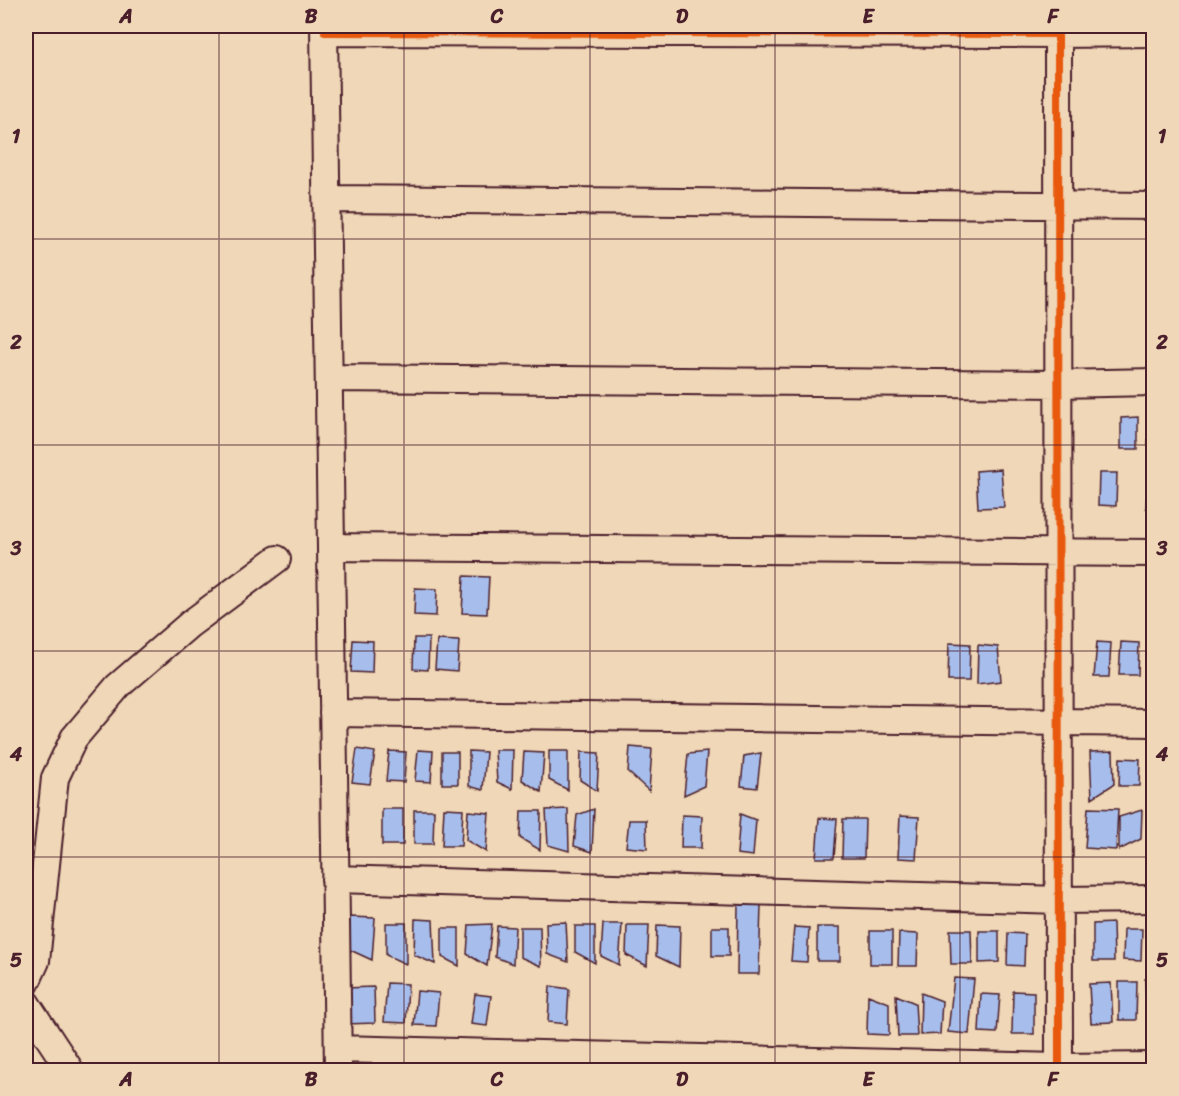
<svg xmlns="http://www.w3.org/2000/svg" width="1179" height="1096" font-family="Sriracha,sans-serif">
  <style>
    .building { fill: #a7beec; stroke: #4a1f2b; stroke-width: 1.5 }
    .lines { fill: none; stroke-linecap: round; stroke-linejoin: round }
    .minor-casing { stroke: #4a1f2b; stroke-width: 30 }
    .minor { stroke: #efd7b7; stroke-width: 26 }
    .cycleway-casing { stroke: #efd7b7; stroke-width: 11 }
    .cycleway { stroke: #e8590c; stroke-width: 8 }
    .grid { fill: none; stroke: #4a1f2b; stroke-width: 1.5; stroke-opacity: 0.55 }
    .neatline { fill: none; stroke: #4a1f2b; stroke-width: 2 }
    .grid-label { font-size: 20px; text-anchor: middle; font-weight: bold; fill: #4a1f2b }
  </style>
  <rect width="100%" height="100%" fill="#efd7b7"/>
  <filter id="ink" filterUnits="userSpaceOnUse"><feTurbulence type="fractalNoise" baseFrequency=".0167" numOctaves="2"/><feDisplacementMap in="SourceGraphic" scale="12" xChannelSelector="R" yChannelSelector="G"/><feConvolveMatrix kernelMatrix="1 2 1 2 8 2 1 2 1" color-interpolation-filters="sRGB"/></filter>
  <g filter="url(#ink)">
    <path class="building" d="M1138,417V449H1121V418Z
      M1149,418H1154V445H1148Z
      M1001,469L1004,507L978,508L976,471Z
      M1099,473H1117L1116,506L1098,505Z
      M1148,477L1154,478V508H1146Z
      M464,576L489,577L487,614L462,613Z
      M415,588L437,589L436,616L414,615Z
      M414,638H429L428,670L413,669Z
      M353,640L373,641L372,673L351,672Z
      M437,640L459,641L457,671L435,669Z
      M1097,642L1111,643L1109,677H1094Z
      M1121,642L1139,643L1138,675H1119Z
      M949,643L970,644L969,681H948Z
      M978,645L998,647L1001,681L977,684Z
      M630,747L652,749L649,791L628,772Z
      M357,749L375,752L370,784L352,782Z
      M418,750L433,751L431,782L415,781Z
      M495,750H513L512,789L497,782Z
      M389,751L406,752L404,782L386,781Z
      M469,751L486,752L483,790L469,786Z
      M549,751H568V790L549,780Z
      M1113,751L1114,784L1092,798L1090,752Z
      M442,752H458V784H442Z
      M524,752L544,753L541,792L522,780Z
      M581,752L599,753L597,791L580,780Z
      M707,752L704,786L684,795L688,754Z
      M761,753L757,788L741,786L744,756Z
      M1120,758L1140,759L1139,786H1119Z
      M1150,759H1154V784H1148Z
      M444,808L463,809L461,846H442Z
      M1088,808L1118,809L1116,850L1085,848Z
      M382,809H403V845H382Z
      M568,809L569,851L548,845L546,810Z
      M594,809L592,852L574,846L577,815Z
      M414,810H434L433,844H414Z
      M1142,810L1141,839L1119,850V817Z
      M1151,810L1154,811V844L1148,847Z
      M468,811L489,813L486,852L466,840Z
      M521,811H541L540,850L520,838Z
      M740,814L756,820L753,856L737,854Z
      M682,815L702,816L701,848H681Z
      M900,816L919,817L916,859L898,858Z
      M819,818L837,819L834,858H816Z
      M843,819H865L864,858H842Z
      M629,820H646L647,849L626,847Z
      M738,905H761L759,974H737Z
      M350,917L375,918L372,960L348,949Z
      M415,919L433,920L435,964L414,955Z
      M566,922L568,962L547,954L546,923Z
      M386,923H406V964L386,955Z
      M1113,923L1114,961H1093V924Z
      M492,924L487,966L467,954L469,925Z
      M603,924H622L619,965L601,956Z
      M627,925H649L647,966L626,955Z
      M657,925L680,926L679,967L656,956Z
      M497,926L515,927L513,964L495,957Z
      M575,926H595V963L575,952Z
      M520,927H540L541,966L520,957Z
      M712,927H729V956H712Z
      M794,927L809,928L807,962L791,961Z
      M817,927H840V961H817Z
      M442,928H459V966L442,957Z
      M1124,929H1142L1141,961L1123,960Z
      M950,930H971L972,964H951Z
      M870,931H892V964H870Z
      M979,931H999V962L979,963Z
      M1150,931H1154V956L1148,955Z
      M899,933L918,934L917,966H898Z
      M1008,933L1025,934L1024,966L1007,965Z
      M954,978L974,979L969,1034L948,1032Z
      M1154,978V1019L1147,1021L1145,979Z
      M1119,982H1137L1136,1020H1119Z
      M387,983L408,984L406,1023L384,1022Z
      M1111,983L1113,1022L1091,1023L1089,984Z
      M550,986L569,989L567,1024L548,1022Z
      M374,987L375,1023L345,1024L344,988Z
      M417,991L439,993L436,1026L414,1025Z
      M1013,991L1034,992V1034H1012Z
      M921,993L942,1001L940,1034L920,1035Z
      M475,994L491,996L487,1026L471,1024Z
      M981,994L1000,995L997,1033L979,1032Z
      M868,995L889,1003V1035L867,1034Z
      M896,995L915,1003L917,1036H898Z"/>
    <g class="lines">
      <defs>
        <path id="minor" d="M324,26L338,1070
          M1058,26V34L1154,33
          M325,32L1058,34L1059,1070
          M327,199L1154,206
          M329,378L1058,384L1154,382
          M331,547L1154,553
          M333,713L1154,723
          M335,879L1060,900L1154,899
          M26,983L36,961L55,778L74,738L118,686L190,624L277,559
          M26,1003L70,1070
          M338,1049L1059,1067L1154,1066"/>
      </defs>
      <use href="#minor" class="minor-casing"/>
      <use href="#minor" class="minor"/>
      <defs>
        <path id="cycleway" d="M325,32L1058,34L1059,1070"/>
      </defs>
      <use href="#cycleway" class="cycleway-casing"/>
      <use href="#cycleway" class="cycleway"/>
    </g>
  </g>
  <path class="grid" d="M219,26V1070M404,26V1070M590,26V1070M775,26V1070M960,26V1070M26,239H1154M26,445H1154M26,651H1154M26,857H1154"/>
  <rect width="1179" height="1096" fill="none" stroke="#efd7b7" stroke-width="66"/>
  <rect x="33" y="33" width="1113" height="1030" class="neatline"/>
  <g class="grid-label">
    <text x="126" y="23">A</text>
    <text x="311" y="23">B</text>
    <text x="497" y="23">C</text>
    <text x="682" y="23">D</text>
    <text x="868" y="23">E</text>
    <text x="1053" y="23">F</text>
    <text x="16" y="143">1</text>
    <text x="1162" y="143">1</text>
    <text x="16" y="349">2</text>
    <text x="1162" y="349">2</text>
    <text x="16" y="555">3</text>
    <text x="1162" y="555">3</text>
    <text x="16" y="761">4</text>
    <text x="1162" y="761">4</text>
    <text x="16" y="967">5</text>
    <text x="1162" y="967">5</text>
    <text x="126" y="1086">A</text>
    <text x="311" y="1086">B</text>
    <text x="497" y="1086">C</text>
    <text x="682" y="1086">D</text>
    <text x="868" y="1086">E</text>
    <text x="1053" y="1086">F</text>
  </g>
</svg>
